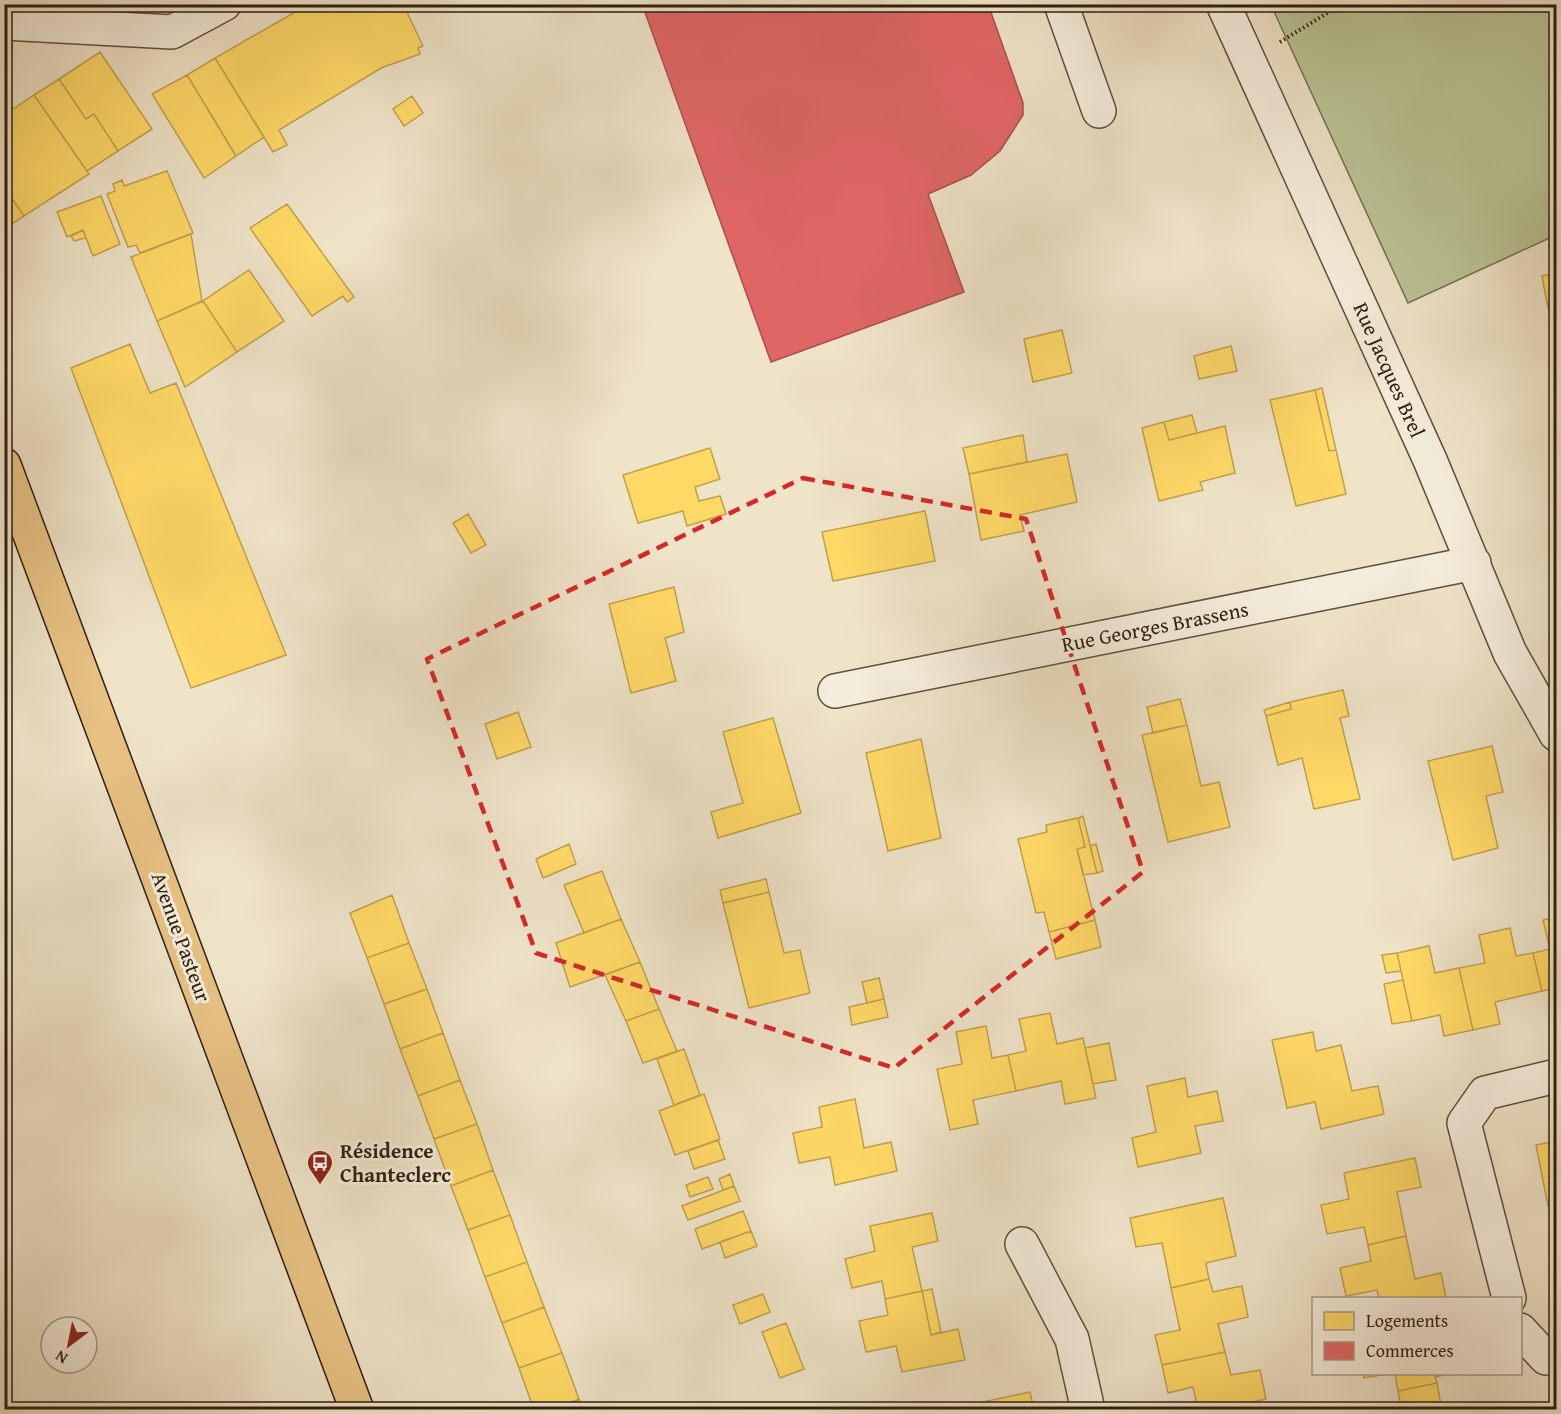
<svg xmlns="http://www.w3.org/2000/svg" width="1561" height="1414" font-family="'Gentium Book Plus',serif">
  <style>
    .green { fill: #bac395; stroke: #747052; stroke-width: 1.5 }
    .homes { fill: #ffd966; stroke: #c0a14c; stroke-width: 1.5 }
    .shops { fill: #e06666; stroke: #aa504c; stroke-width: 1.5 }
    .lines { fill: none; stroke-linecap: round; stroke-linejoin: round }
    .minor-casing { stroke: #5e4f3d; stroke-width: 36 }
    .major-casing { stroke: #2d1e0f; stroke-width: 36 }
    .path { stroke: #2d1e0f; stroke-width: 4; stroke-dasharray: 1.5 3; stroke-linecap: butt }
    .minor { stroke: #f5eddb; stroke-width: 33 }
    .major { stroke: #e8c284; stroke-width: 33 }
    .marked { fill: none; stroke: #d62828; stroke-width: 4.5; stroke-dasharray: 12 8; stroke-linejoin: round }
    .labels { text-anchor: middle; stroke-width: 6; stroke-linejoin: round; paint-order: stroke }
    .street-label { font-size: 21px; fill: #2d1e0f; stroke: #f5eddb }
    .poi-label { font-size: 21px; font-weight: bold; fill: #2d1e0f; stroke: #f5eddb; text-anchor: start }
  </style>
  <rect width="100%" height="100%" fill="#efe3c8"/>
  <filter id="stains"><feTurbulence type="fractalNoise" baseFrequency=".00333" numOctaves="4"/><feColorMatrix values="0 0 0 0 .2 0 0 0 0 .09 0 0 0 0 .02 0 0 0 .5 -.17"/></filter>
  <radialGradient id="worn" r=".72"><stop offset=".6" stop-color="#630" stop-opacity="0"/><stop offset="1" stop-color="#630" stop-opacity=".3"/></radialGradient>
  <path class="green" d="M1271,5H1556V235L1408,303Z"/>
  <path class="homes" d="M309,4H403L423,46L418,48L420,54L381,68L279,130L287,145L273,152L215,58Z
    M100,52L152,129L118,151L94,114L86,119L59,79Z
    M215,58L264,137L236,156L187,75Z
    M187,75L236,156L204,178L152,94Z
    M59,79L86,119L94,114L118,151L87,171L34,95Z
    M34,95L89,174L24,216L13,200L4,206V115Z
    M412,96L423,113L404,126L393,109Z
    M167,171L193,233L140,253L136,245L128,247L107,194L115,191L113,184L122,180L124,186Z
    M101,196L120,244L93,256L83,230L67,237L57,212Z
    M13,200L24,216L4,229V206Z
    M287,204L354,297L347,302L343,296L312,316L250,228Z
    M83,230L86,238L74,241L71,236Z
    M191,234L202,301L157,321L131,257Z
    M249,270L284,321L237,352L203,301Z
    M1556,273V301L1547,303L1542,276Z
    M203,301L237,352L185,387L157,321Z
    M1556,301V331H1554L1547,303Z
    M1062,330L1072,373L1033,382L1024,339Z
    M130,344L150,393L176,383L286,655L191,688L71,368Z
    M1231,346L1237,371L1199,379L1194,356Z
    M1322,388L1336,450L1329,451L1315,390Z
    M1315,390L1329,451L1336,450L1346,494L1296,506L1270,400Z
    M1192,415L1197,433L1169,440L1164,422Z
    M1164,422L1169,440L1225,426L1235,473L1200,482L1203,490L1159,501L1142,428Z
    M1023,435L1027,462L969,474L963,448Z
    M710,448L720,479L695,487L699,501L720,496L726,514L687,526L683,511L638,523L623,475Z
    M1067,454L1077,502L1020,515L1024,531L981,540L969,474Z
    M925,511L935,561L833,581L822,532Z
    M468,514L486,545L471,553L453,523Z
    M674,587L684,632L665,638L676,681L631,693L609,604Z
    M1343,690L1349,716L1340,718L1360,799L1314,809L1302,758L1278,765L1266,716L1291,709L1290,702Z
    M1180,699L1187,725L1153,733L1147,707Z
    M1290,702L1291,709L1266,716L1264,710Z
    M518,712L531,747L497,759L485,724Z
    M773,718L801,813L718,838L711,812L743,803L723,732Z
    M1187,725L1201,786L1219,782L1230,827L1168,842L1142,735Z
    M921,739L941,838L888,851L866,753Z
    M1492,746L1503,792L1486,796L1498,848L1453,860L1428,761Z
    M1083,816L1097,873L1083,875L1077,849L1085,847L1078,818Z
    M1078,818L1085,847L1077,849L1095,920L1049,932L1044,912L1036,913L1018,839L1047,832L1046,825Z
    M569,844L576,864L543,878L536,859Z
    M1096,844L1103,871L1097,873L1090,846Z
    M602,871L621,919L584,933L564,885Z
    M766,879L769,892L723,903L720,890Z
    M769,892L784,953L800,950L810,993L749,1008L723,903Z
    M392,895L409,943L367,958L350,913Z
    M1556,917V988L1542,991L1533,953L1550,949L1543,920Z
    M621,919L640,962L570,987L556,943Z
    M1095,920L1101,947L1056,959L1049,932Z
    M1510,928L1516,956L1533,953L1542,991L1495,1002L1500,1024L1473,1030L1459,968L1485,963L1479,935Z
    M409,943L427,989L384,1004L367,958Z
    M1429,946L1435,973L1459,968L1473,1030L1444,1036L1440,1015L1412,1021L1397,953Z
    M1397,953L1401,971L1386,973L1382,955Z
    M640,962L659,1009L626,1021L605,975Z
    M879,978L884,999L867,1003L862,982Z
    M1403,980L1412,1021L1392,1024L1384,984Z
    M427,989L443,1033L400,1049L384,1004Z
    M884,999L888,1017L852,1025L849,1007Z
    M659,1009L677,1051L643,1063L626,1021Z
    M1050,1013L1057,1044L1083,1038L1096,1098L1065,1104L1061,1081L1016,1091L1008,1055L1026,1051L1019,1019Z
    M986,1026L992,1058L1008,1055L1016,1091L973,1100L978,1124L950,1130L937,1069L962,1064L956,1032Z
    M1313,1032L1316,1051L1341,1045L1352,1091L1378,1086L1384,1114L1321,1129L1315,1102L1287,1108L1272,1040Z
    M443,1033L460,1080L418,1096L400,1049Z
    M1109,1043L1116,1080L1093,1084L1085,1048Z
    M684,1049L700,1095L674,1105L657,1059Z
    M1185,1078L1188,1097L1217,1091L1223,1121L1195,1126L1201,1153L1138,1167L1132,1138L1156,1132L1147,1086Z
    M460,1080L477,1124L434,1139L418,1096Z
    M704,1094L720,1139L675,1155L659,1111Z
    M855,1099L864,1148L891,1142L897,1171L835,1185L830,1157L799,1163L793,1133L822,1127L819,1107Z
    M477,1124L493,1170L451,1186L434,1139Z
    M718,1140L725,1159L694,1169L688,1151Z
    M1556,1141V1204L1548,1206L1536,1145Z
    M1415,1158L1421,1187L1397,1192L1406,1236L1368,1245L1364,1227L1327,1234L1321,1205L1349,1199L1344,1173Z
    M493,1170L510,1215L468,1230L451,1186Z
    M730,1174L734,1186L723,1190L719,1179Z
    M708,1177L713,1189L690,1197L686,1185Z
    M734,1186L740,1201L688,1220L682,1206Z
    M1223,1198L1236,1256L1206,1263L1209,1279L1171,1288L1162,1243L1136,1247L1130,1218Z
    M743,1211L751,1231L702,1249L695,1229Z
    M932,1213L938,1241L912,1247L922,1291L885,1299L882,1281L852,1288L845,1259L875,1251L870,1226Z
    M510,1215L527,1262L485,1277L468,1230Z
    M751,1231L757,1246L725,1258L720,1242Z
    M1406,1236L1415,1279L1441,1273L1446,1298H1379L1377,1290L1346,1296L1340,1268L1371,1261L1368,1245Z
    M527,1262L544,1307L502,1323L485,1277Z
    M1209,1279L1213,1292L1242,1286L1248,1317L1218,1324L1225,1352L1162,1365L1155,1335L1180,1330L1171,1288Z
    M932,1289L941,1332L931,1335L922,1291Z
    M922,1291L931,1335L958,1329L965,1360L902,1372L896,1346L866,1352L859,1321L888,1315L885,1299Z
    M763,1294L770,1312L740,1324L733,1305Z
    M544,1307L562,1353L519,1368L502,1323Z
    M786,1323L804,1369L780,1378L762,1332Z
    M1225,1352L1231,1375L1260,1370L1266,1399L1218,1410H1198L1193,1387L1168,1393L1162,1365Z
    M562,1353L579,1399L551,1410H534L519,1368Z
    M1363,1374H1388L1364,1378Z
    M1395,1374H1445V1375L1435,1377L1437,1383L1398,1391Z
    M1437,1383L1442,1410H1391L1401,1407L1398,1391Z
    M1030,1392L1034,1410H960L959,1407Z
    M579,1399L583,1410H551Z"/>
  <path class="shops" d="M642,4H988L1023,103V115L1000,151L971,175L928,194L964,292L771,362Z"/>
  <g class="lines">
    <defs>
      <path id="minor" d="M1061,4L1099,111
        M1223,4L1430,460L1510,653L1556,734
        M4,23L172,32L224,4
        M835,691L1474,563
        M1022,1244L1072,1339L1088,1410
        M1509,1298L1464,1123L1485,1093L1556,1076
        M1520,1330L1546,1358"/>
      <path id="major" d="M4,465L357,1410"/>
    </defs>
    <use href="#minor" class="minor-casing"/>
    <use href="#major" class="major-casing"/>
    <path class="path" d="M1280,42L1342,4"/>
    <use href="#minor" class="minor"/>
    <use href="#major" class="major"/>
  </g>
  <path class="marked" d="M803,478L1026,519L1143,872L894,1068L536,953L427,659Z"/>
  <defs>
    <symbol id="bus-pin" viewBox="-11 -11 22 30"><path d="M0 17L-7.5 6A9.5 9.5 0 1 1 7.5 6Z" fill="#8f2418" stroke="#f5eddb"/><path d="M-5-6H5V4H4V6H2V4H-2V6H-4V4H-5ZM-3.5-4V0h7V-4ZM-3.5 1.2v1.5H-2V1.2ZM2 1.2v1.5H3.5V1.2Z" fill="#fff"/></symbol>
  </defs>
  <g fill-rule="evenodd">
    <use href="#bus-pin" x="305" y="1148" width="30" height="40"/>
  </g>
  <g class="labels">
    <g class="street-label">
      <text transform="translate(1389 370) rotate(66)" y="7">Rue Jacques Brel</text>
      <text transform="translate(1155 627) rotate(-11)" y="7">Rue Georges Brassens</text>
      <text transform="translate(181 937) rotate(70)" y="7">Avenue Pasteur</text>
    </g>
    <g class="poi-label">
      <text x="340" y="1158">Résidence<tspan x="340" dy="24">Chanteclerc</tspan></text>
    </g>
  </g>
  <rect width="1561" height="1414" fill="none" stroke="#efe3c8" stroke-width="24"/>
  <rect x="6" y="6" width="1549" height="1402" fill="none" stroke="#2d1e0f" stroke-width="3"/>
  <rect x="12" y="12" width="1537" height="1390" fill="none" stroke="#2d1e0f" stroke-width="1.5"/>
  <rect x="1312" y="1297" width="210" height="78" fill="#f5eddb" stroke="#a59a89" stroke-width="1.5"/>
  <rect x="1324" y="1312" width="30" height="18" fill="#ffd966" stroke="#a59a89" stroke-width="1.5"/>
  <text x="1366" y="1327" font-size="18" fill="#2d1e0f">Logements</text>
  <rect x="1324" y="1342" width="30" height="18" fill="#e06666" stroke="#a59a89" stroke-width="1.5"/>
  <text x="1366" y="1357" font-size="18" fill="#2d1e0f">Commerces</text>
  <g transform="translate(69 1345) rotate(212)"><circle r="28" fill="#f5eddb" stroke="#a59a89" stroke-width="1.5"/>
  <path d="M0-4.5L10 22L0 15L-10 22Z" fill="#8f2418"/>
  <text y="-9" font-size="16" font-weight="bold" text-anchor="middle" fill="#2d1e0f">N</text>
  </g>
  <rect width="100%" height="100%" filter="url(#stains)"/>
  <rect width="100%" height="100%" fill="url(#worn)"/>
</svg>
